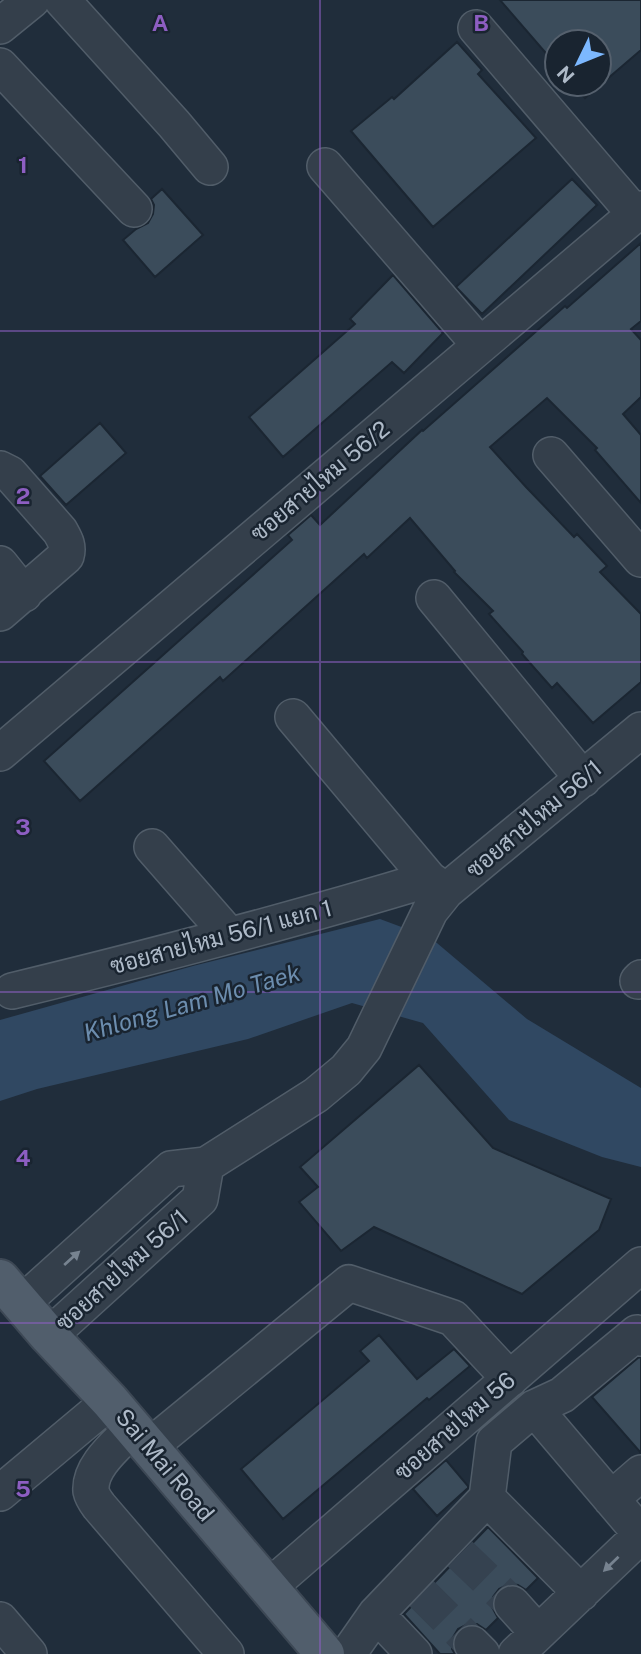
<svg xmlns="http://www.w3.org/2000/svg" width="641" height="1654" font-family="'Public Sans',Sarabun,sans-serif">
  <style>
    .water { fill: #304862 }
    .building { fill: #3b4c5b; stroke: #1b2632; stroke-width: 2 }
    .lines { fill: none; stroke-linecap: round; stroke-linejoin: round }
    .minor-tunnel { stroke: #354250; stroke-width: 35; stroke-dasharray: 35 18; stroke-linecap: butt }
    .minor-casing { stroke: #515d69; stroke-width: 38 }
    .major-casing { stroke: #3d4855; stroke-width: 42 }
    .minor { stroke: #343f4b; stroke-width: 35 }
    .major { stroke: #515e6c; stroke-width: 38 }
    .oneway { fill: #778390 }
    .grid { fill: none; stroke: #8d5ec2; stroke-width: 2; stroke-opacity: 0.55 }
    .labels { text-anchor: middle; stroke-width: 5; stroke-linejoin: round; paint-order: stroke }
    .street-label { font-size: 23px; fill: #aebac8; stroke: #192430 }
    .water-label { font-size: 24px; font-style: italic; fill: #6c8dae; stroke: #192430 }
    .grid-label { font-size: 23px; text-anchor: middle; font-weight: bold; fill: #8d5ec2; stroke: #192430; stroke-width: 5; stroke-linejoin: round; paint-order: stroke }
  </style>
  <rect width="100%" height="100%" fill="#202d3b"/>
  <path class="water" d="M380,919L431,938L527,1019L641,1088V1167L602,1157L509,1120L423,1023L352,1003L248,1039L37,1089L0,1101V1020L193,966Z"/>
  <path class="building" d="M500,0H641V50L585,98L573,84H599V42H557V66Z
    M457,42L482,70L478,74L536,138L433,227L351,131L392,97L394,99Z
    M572,179L597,205L482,314L456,287Z
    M162,189L203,235L155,277L123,240L136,229L148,223L153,214L154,205L151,199Z
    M641,243V321L631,329L641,340V397L623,414L641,435V503L595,450L597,448L547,398L490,447L526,487L574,537L577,534L607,566L600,572L641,614V682L593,723L557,683L552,688L522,654L523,652L489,614L493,611L454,572L455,571L410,518L367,558L364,554L223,681L220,677L80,801L44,761L292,540L288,535L311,515L320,525L422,430L423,431L565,306L567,308Z
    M393,275L443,333L404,373L392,362L283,457L249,417L355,324L350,319Z
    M100,423L126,453L66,505L40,476Z
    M419,1065L493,1148L611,1199L599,1230L522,1294L374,1227L341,1251L299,1202L318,1187L300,1167Z
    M379,1335L417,1379L454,1349L470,1366L429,1400L427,1398L283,1519L241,1469L369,1361L360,1351Z
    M639,1357L641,1358V1453L592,1397Z
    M446,1460L468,1486V1488L437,1516L413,1489Z
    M488,1527L538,1578L526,1590L518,1585L509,1584L499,1589L493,1597L492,1607L498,1618L486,1630L477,1624L466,1625L458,1629L452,1639V1649L455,1654H440L404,1614Z"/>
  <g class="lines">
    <path class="minor-tunnel" d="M460,1554L512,1604
      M421,1593L472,1644"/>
    <defs>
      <path id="minor" d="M62,0L174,124L210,167
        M0,26L32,0
        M476,28L635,214
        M0,66L134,209
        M325,166L480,345
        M551,455L641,559
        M0,469L10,474L60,531C65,540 69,546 66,556L0,613
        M0,564L24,594
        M434,598L583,779
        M293,717L429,879L446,891
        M0,753L641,209
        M152,847L229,935
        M638,981L641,978
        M12,991C152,957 291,921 429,879
        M21,1304L171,1169L206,1165L316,1095L346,1070L364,1048L430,911L446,891L641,730
        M49,1336L200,1199L206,1165
        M534,1408L641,1534
        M133,1428C118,1444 89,1466 91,1491C92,1496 96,1502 99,1506L226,1654
        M149,1447L349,1283L453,1318L510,1379
        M0,1493L110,1401
        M487,1498L581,1593
        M611,1499L641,1473
        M269,1587L641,1265
        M512,1604L538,1633
        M376,1614L414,1654
        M0,1620L29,1654
        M472,1644L482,1654
        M348,1654L376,1614L487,1498L494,1442L534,1408L562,1395L637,1333L641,1338
        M516,1654L641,1535"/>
      <path id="major" d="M0,1279L49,1336L110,1401L325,1654"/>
    </defs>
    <use href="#minor" class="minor-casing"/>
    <use href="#major" class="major-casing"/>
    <use href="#minor" class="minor"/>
    <use href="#major" class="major"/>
  </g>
  <defs><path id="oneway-solid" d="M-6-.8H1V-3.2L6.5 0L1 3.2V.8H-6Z" transform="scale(1.75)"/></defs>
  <g class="oneway">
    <use href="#oneway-solid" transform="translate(72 1258) rotate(-42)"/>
    <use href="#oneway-solid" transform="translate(611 1564) rotate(136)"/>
  </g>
  <path class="grid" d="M320,0V1654M0,331H641M0,662H641M0,992H641M0,1323H641"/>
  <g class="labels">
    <g class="street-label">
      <text transform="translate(320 481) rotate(-40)" y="8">ซอยสายไหม 56/2</text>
      <text transform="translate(534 819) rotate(-40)" y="8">ซอยสายไหม 56/1</text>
      <text transform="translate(221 937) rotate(-15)" y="8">ซอยสายไหม 56/1 แยก 1</text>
      <text transform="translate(122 1270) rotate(-42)" y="8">ซอยสายไหม 56/1</text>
      <text transform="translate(455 1426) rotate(-41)" y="8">ซอยสายไหม 56</text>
      <text transform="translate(165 1465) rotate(50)" y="8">Sai Mai Road</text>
    </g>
    <g class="water-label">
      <text transform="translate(192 1003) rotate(-16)" y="8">Khlong Lam Mo Taek</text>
    </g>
  </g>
  <g class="grid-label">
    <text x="160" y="31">A</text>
    <text x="481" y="31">B</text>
    <text x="23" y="173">1</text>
    <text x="23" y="504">2</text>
    <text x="23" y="835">3</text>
    <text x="23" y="1166">4</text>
    <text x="23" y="1497">5</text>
  </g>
  <g transform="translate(578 63) rotate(227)"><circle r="33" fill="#192430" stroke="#55606d" stroke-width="2"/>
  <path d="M0-5L12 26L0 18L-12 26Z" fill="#7cb8ff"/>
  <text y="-10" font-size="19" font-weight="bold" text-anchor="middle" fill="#aebac8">N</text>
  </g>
</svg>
